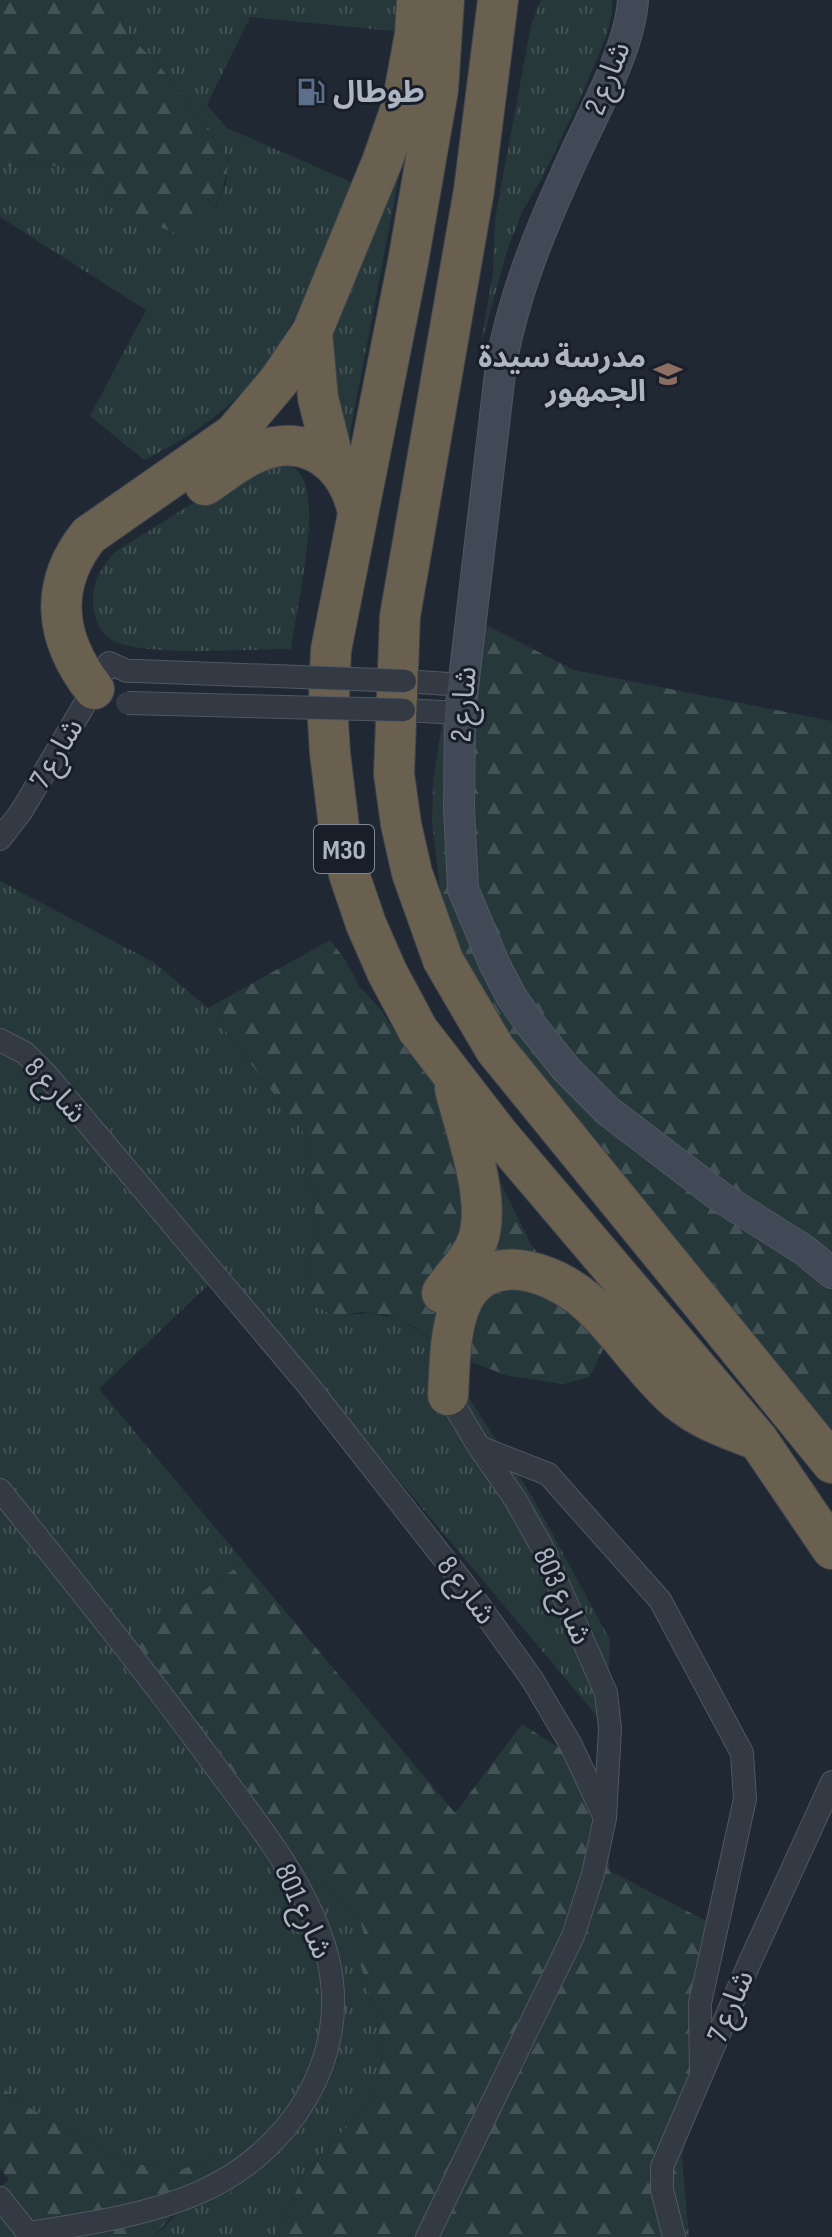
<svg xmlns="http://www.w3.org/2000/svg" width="832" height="2237" font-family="'Sofia Sans Condensed','Noto Sans Arabic',sans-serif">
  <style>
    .grass { fill: url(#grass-tufts) }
    .forest { fill: url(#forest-firs) }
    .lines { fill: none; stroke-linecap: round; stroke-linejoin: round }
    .street-casing { stroke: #505763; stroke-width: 24 }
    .secondary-casing { stroke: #505763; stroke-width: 32 }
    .highway-casing { stroke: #3e444f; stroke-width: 42 }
    .street { stroke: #333a44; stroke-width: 22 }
    .secondary { stroke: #414957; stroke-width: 30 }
    .highway { stroke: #6a6050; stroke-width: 40 }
    .street-bridge-casing { stroke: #505763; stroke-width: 24; stroke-linecap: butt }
    .street-bridge { stroke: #333a44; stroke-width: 22 }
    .labels { text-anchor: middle; stroke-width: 6; stroke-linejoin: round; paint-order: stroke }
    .shield { fill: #191f29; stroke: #818794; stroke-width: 2 }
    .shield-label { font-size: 28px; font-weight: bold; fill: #adb4c2 }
    .street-label { font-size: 30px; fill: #adb4c2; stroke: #191f29 }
    .poi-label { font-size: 30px; font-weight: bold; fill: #adb4c2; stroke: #191f29; text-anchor: start }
  </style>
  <defs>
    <pattern id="grass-tufts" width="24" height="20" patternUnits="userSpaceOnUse" patternTransform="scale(2)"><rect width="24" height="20" fill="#263839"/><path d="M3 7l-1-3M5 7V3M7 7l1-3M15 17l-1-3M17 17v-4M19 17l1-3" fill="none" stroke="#435254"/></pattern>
    <pattern id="forest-firs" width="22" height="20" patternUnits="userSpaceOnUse" patternTransform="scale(2)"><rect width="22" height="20" fill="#263839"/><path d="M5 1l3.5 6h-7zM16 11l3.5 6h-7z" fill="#435254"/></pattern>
  </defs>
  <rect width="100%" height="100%" fill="#202833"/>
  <path class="grass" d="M119,0H401L404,32L250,17L207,105L227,128L358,185C326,251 297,330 249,385C219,418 183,441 144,460L90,416L146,310L0,217V169L32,159L55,166L80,163L100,180L112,201L216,208L226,183L229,159L163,70L129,35L119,13Z
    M541,0H612V14L606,37L580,99L541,180L522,212L507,251L480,349L493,273L495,219L531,25Z
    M424,45L346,454L328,383L334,307Z
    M265,458C279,460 295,463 302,477C321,509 296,610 291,649C250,649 146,657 114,641C100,634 95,620 93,606C91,584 101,567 115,552Z
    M0,881L155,963L208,1008L304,1133L315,1209L311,1257L306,1282L337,1317C378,1309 401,1316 434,1342L533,1498L610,1640L606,1727L223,1271L99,1389L244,1562L179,1608L158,1619L144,1671L185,1705L216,1740L236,1783L312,1878L358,1914L365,1934L360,1964L376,2011L382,2058L377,2081L368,2104L306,2171L274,2237H152L164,2228L226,2154L180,2170L125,2162L19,2102L0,2085Z"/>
  <path class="forest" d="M0,0H119V13L129,35L163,70L229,159C226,186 217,207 202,231L180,235L130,215L112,201L100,180L80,163L55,166L32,159L0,169Z
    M474,619L574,670L832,721V1474L502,1057L442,905L432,822L433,781L446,698Z
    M330,940L346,961L359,986L381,1010L398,1037L431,1077L494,1169L531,1244L547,1266L604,1323L603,1350L589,1377L564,1384L508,1376L454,1355L413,1326L387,1315L361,1312L337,1317L310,1304L306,1282L311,1257L315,1209L304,1133L208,1008Z
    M244,1562L455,1813L522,1724L597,1772L610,1871L724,1930L682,2158L689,2237H274L306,2171L368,2104L377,2081L382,2058L376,2011L360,1964L364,1934L358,1914L312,1878L236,1783L216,1740L185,1705L144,1671L129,1653L131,1629L179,1608Z
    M0,2085L19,2102L125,2162L180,2170L226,2154L243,2173L229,2195C212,2197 194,2198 179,2209C169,2217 162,2229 152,2237H0V2187L9,2180L0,2168Z"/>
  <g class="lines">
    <defs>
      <path id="street" d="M405,681L463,685
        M404,710L460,713
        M0,839L21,812L109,663L127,671H137
        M0,1040L25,1053L47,1075L307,1384L463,1583L532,1679L571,1745L605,1818
        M479,1447L548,1474L660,1600L742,1753L745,1799L700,2003L701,2075
        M0,1490C72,1580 144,1669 212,1762C256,1822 310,1886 328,1959C352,2058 289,2154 198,2193C145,2216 85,2224 28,2233
        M0,2198L31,2237
        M427,2237L573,1936L593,1874L605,1818L610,1728L606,1693L542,1547L515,1499L479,1447L448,1395
        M674,2237L662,2190V2167L748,1966L832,1782"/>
      <path id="secondary" d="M633,0C630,48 594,112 574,156C543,224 514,291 501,365L460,713L459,808L463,889L494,963L511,996L531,1025L566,1069L608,1111L722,1198L804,1250L832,1273"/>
      <path id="highway" d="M444,0L438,90L408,262L331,650L328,721L330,753L339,827L349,874L366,924L387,972L418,1030L499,1135L758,1440L832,1549
        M498,0L474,190L400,616L394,774L401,824L412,873L443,960L495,1049L832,1463
        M312,332L318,398L334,462
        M205,485C222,474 239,459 258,452C308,431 350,465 358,514
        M94,689C55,639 48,586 89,535L234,434L278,382L312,332L382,162L402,105L415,34L417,0
        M442,1293C453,1275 470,1262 477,1242C493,1203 465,1130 455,1089
        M448,1395C450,1363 449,1328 463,1299C489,1249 552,1272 585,1300C619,1329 642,1369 676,1399C700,1419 723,1427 752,1438"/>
    </defs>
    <use href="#street" class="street-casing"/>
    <use href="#secondary" class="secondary-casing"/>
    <use href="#highway" class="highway-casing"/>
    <use href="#street" class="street"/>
    <use href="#secondary" class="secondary"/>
    <use href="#highway" class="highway"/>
    <defs>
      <path id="street-bridge" d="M137,671L405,681
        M127,703L404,710"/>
    </defs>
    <use href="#street-bridge" class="street-bridge-casing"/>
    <use href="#street-bridge" class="street-bridge"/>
  </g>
  <defs>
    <symbol id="fuel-bare" viewBox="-9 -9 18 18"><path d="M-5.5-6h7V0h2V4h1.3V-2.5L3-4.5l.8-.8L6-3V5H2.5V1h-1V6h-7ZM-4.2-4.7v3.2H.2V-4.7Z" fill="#5c6f8a" stroke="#191f29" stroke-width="2.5" paint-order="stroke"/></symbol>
    <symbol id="school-bare" viewBox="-9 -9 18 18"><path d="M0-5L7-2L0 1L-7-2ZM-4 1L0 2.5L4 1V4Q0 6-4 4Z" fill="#8d6e63" stroke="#191f29" stroke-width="2.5" paint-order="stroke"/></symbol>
  </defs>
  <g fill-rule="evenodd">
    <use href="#fuel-bare" x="291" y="72" width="40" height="40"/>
    <use href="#school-bare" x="648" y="354" width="40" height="40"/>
  </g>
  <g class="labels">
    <rect class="shield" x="314" y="825" width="60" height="48" rx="6"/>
    <g class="shield-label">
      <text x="344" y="859">M30</text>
    </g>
    <g class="street-label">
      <text transform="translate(607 78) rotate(-68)" y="10">شارع 2</text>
      <text transform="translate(463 704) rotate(-86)" y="10">شارع 2</text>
      <text transform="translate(56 753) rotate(-59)" y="10">شارع 7</text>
      <text transform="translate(56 1090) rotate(48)" y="10">شارع 8</text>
      <text transform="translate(467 1590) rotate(53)" y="10">شارع 8</text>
      <text transform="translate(563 1596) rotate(66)" y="10">شارع 803</text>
      <text transform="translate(304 1911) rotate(66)" y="10">شارع 801</text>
      <text transform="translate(730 2006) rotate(-67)" y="10">شارع 7</text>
    </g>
    <g class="poi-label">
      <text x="333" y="102">طوطال</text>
      <text x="646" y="367" text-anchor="end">مدرسة سيدة<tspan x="646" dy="34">الجمهور</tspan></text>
    </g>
  </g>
</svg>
